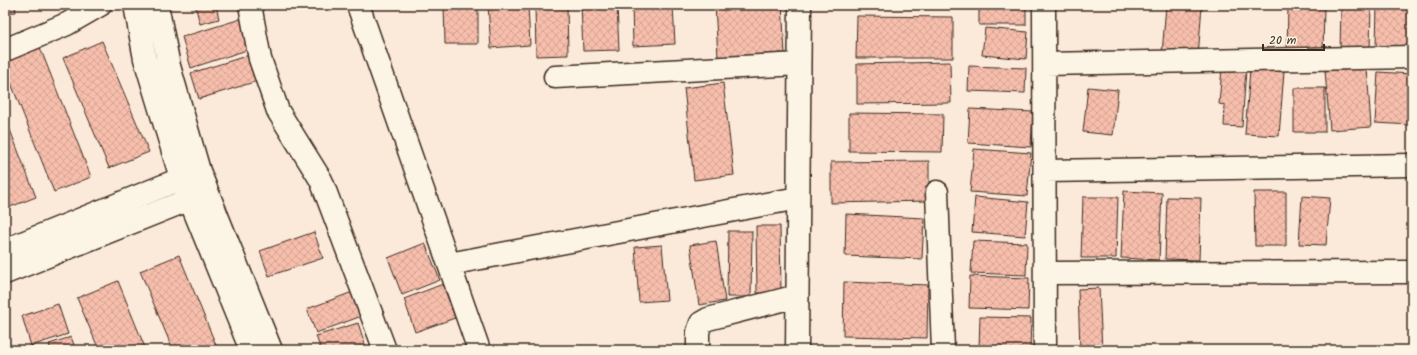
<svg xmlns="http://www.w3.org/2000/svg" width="1417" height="355" font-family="Kalam,sans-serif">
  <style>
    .building { fill: url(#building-cross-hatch); stroke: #3b2a1e }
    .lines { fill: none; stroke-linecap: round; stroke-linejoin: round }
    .minor-casing { stroke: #3b2a1e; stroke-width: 25 }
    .minor { stroke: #fcf5e5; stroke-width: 22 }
  </style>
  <defs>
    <pattern id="building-cross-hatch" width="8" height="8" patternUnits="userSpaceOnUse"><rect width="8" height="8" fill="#f7beac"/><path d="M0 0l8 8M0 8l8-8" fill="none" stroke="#d5a394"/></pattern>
  </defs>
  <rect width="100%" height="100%" fill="#fbeada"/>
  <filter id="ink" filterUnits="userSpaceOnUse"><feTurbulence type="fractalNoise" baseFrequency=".025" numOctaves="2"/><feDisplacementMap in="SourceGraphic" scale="8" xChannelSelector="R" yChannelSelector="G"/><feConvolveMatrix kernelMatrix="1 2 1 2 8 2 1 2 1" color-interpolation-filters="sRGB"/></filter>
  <g filter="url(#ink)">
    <path class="building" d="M5,5H15L16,12L5,13Z
      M195,5H216L219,19L200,24Z
      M444,5H478V44H445Z
      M488,5H528L530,45L491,48Z
      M535,5H567L568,55L536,56Z
      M581,5H617L619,50L583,51Z
      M632,5H673L675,44L633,46Z
      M715,5H782L785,53L718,57Z
      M979,5H1026V25H979Z
      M1166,5H1202L1198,57L1162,54Z
      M1288,5H1324L1323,57L1287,56Z
      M1341,5H1371L1370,50H1340Z
      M1377,5H1411L1410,47L1376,46Z
      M857,16L953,17V58H856Z
      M244,18L253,48L191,68L182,37Z
      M985,28L1028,32L1026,59L982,55Z
      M102,41L149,152L109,168L63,58Z
      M39,45L91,177L54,192L5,68V58Z
      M256,53L264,79L199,99L191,73Z
      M950,62L951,103L857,104V64Z
      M969,66L1026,68L1025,93L968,91Z
      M1222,67L1246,69L1242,127L1224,126L1225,105L1219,104Z
      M1367,68L1371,127L1330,130L1325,71Z
      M1250,69L1284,71L1279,136L1245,134Z
      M1378,72L1412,74L1411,125L1375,123Z
      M723,83L734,175L694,180L684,88Z
      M1088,87L1118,90L1113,135L1083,132Z
      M1294,88H1325V132H1294Z
      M970,109L1033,112L1031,147L968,143Z
      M849,113L943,114L942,152L849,151Z
      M5,117L36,197L5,209Z
      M974,149L1031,153L1027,196L970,192Z
      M929,161V201L831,203V162Z
      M1124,191L1162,193L1159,260L1121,258Z
      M1254,192H1286V246H1255Z
      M1302,196L1330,198L1326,245L1299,244Z
      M975,197L1028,202L1025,236L972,232Z
      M1083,197H1118L1116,258H1081Z
      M1167,197L1201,198L1199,260L1165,259Z
      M846,214L924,218L922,259L845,256Z
      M756,226H780L781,293H757Z
      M728,231H752L751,297H727Z
      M314,232L323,258L269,276L260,251Z
      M716,241L725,301L699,305L690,245Z
      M973,241L1027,243L1026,275L971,273Z
      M425,243L440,280L402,295L388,258Z
      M662,245L667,300L639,302L635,247Z
      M179,255L218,350H173L140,271Z
      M970,276L1029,278L1028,310L969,308Z
      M118,281L146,350H99L77,298Z
      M844,282L928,285L927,338L843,336Z
      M443,284L455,318L415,332L404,299Z
      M1099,288L1102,350H1080L1078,289Z
      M358,290L367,314L316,333L307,309Z
      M58,304L68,334L31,346L22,316Z
      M980,317L1031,318L1030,350L979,349Z
      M358,323L367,350H321L316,336Z
      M71,337L76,350H51L49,344Z"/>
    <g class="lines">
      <defs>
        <path id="minor" d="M135,5L145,59L181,178L251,350
          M157,5L169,66L199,171L271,350
          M250,5L260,59L278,111L321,180L385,350
          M358,5L479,350
          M1044,5L1045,350
          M5,50L67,24L100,5
          M1045,64L1412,57
          M555,77L799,64
          M1045,171L1412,165
          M937,192L943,350
          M5,250L195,173
          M449,264L798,198
          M5,273L203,194
          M1045,273L1412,272
          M698,350V332L701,323L708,319L797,296
          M797,350L800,5"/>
      </defs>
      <use href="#minor" class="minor-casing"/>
      <use href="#minor" class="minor"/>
    </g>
  </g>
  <rect width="1417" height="355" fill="none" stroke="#fcf5e5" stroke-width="20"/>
  <rect x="10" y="10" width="1397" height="335" fill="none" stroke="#3b2a1e" stroke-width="1.5" filter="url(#ink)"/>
  <path d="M1263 44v6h61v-6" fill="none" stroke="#3b2a1e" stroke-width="2"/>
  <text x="1269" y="44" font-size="12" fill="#3b2a1e" stroke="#fcf5e5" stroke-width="3" paint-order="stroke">20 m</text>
</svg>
